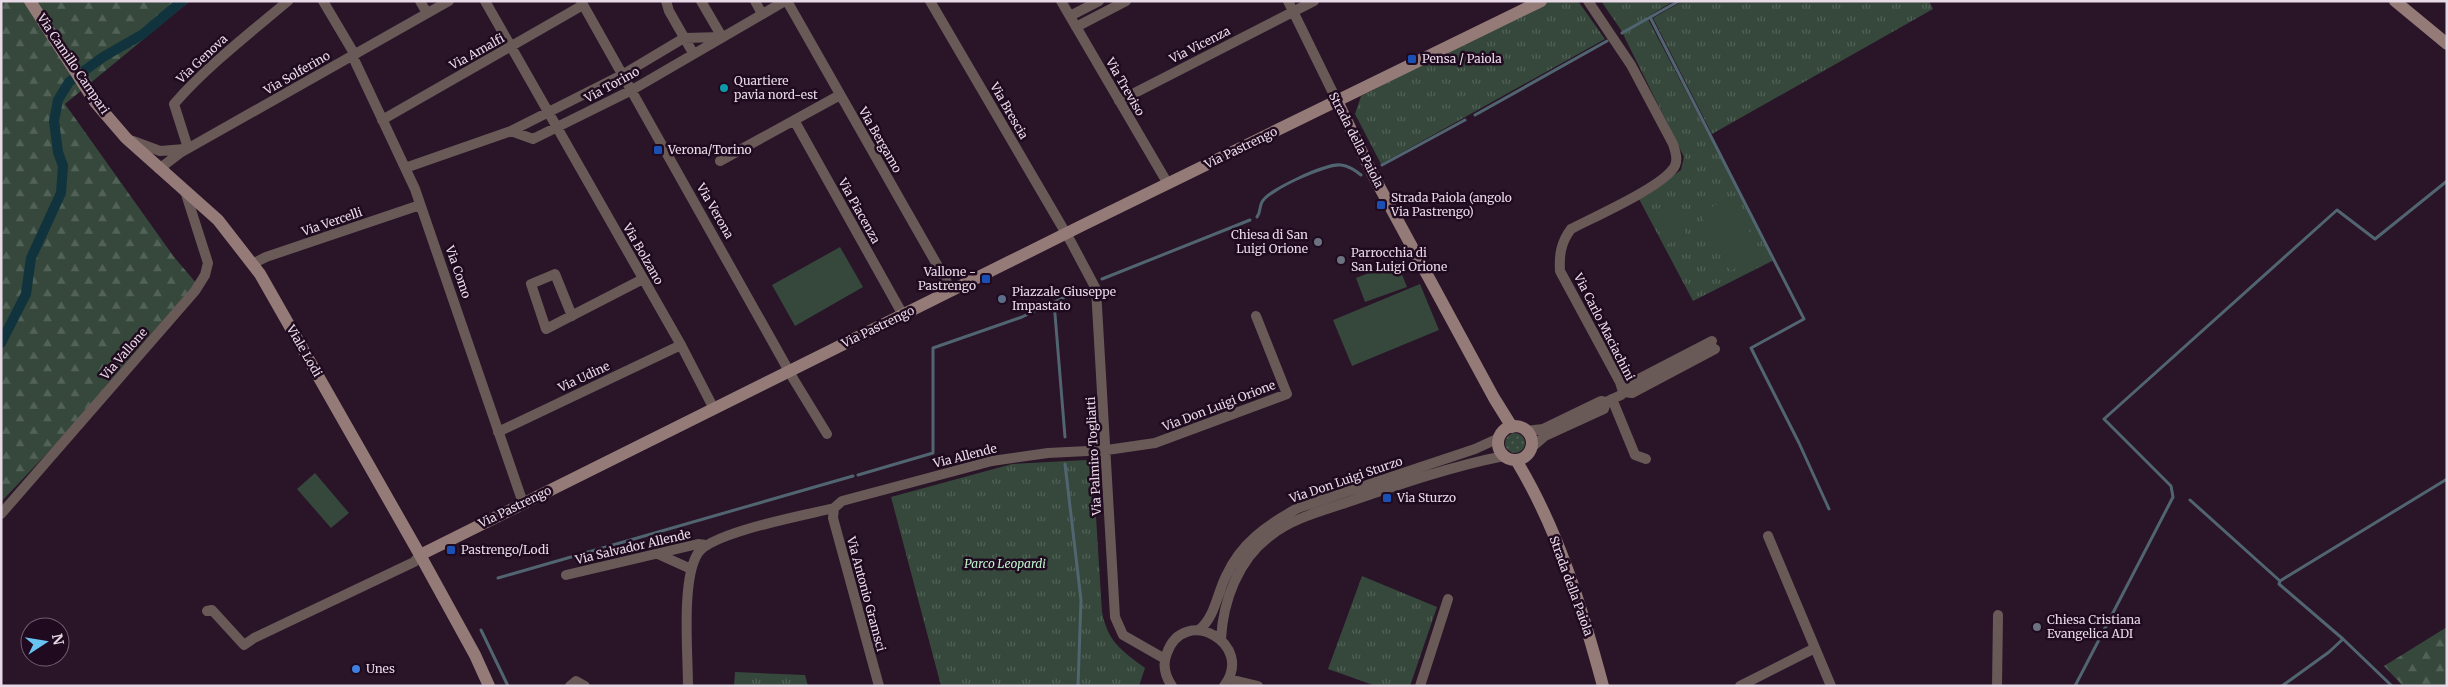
<svg xmlns="http://www.w3.org/2000/svg" width="2448" height="687" font-family="Merriweather,serif">
  <style>
    .grass { fill: url(#grass-dots) }
    .forest { fill: url(#forest-firs) }
    .park { fill: url(#park-tufts) }
    .pitch { fill: #35483b }
    .lines { fill: none; stroke-linecap: round; stroke-linejoin: round }
    .stream { stroke: #516571; stroke-width: 3 }
    .canal { stroke: #10333e; stroke-width: 10 }
    .street { stroke: #695957; stroke-width: 10 }
    .secondary { stroke: #957b78; stroke-width: 12 }
    .transit-dot { fill: #1a4fb4; stroke: #1f0a1f; stroke-width: 2 }
    .culture-dot { fill: #0f9aa8; stroke: #1f0a1f; stroke-width: 2 }
    .worship-dot { fill: #6b7280; stroke: #1f0a1f; stroke-width: 2 }
    .service-dot { fill: #5c6f8a; stroke: #1f0a1f; stroke-width: 2 }
    .shop-dot { fill: #3f7fe0; stroke: #1f0a1f; stroke-width: 2 }
    .labels { text-anchor: middle; stroke-width: 5; stroke-linejoin: round; paint-order: stroke }
    .street-label { font-size: 12px; fill: #e9dae7; stroke: #1f0a1f }
    .poi-label { font-size: 12px; fill: #e9dae7; stroke: #1f0a1f; text-anchor: start }
    .park-label { font-size: 12px; font-style: italic; fill: #bdf3ce; stroke: #1f0a1f }
  </style>
  <defs>
    <pattern id="grass-dots" width="8" height="8" patternUnits="userSpaceOnUse" patternTransform="scale(1.25)"><rect width="8" height="8" fill="#35483b"/><path d="M2 2h.1M6 6h.1" fill="none" stroke="#526257" stroke-width="1.8" stroke-linecap="round"/></pattern>
    <pattern id="forest-firs" width="22" height="20" patternUnits="userSpaceOnUse" patternTransform="scale(1.25)"><rect width="22" height="20" fill="#35483b"/><path d="M5 1l3.5 6h-7zM16 11l3.5 6h-7z" fill="#526257"/></pattern>
    <pattern id="park-tufts" width="24" height="20" patternUnits="userSpaceOnUse" patternTransform="scale(1.25)"><rect width="24" height="20" fill="#35483b"/><path d="M3 7l-1-3M5 7V3M7 7l1-3M15 17l-1-3M17 17v-4M19 17l1-3" fill="none" stroke="#526257"/></pattern>
  </defs>
  <rect width="100%" height="100%" fill="#291428"/>
  <path class="grass" d="M1505 443a10 10 0 1 1 20 0a10 10 0 1 1-20 0Z"/>
  <path class="forest" d="M1,1H190L65,104L174,257L197,284L88,410L1,502Z
    M2447,627V686H2403L2384,666Z"/>
  <path class="park" d="M1549,1H1578L1605,39L1381,164L1355,114L1361,96Z
    M1601,1H1674L1647,17L1774,260L1693,301L1639,199L1681,170L1684,157L1621,30Z
    M1683,1H1929L1933,9L1712,134L1653,18Z
    M1086,460L1093,469L1102,612C1108,642 1121,650 1145,668L1139,686H941L891,497L1012,464Z
    M1362,576L1437,607L1410,686H1376L1328,669Z
    M735,672L805,675L808,686H734Z"/>
  <path class="pitch" d="M1731,197L1761,254L1730,271L1700,213Z
    M1671,203L1686,235L1666,245L1650,213Z
    M840,247L863,287L795,326L772,285Z
    M1397,262L1407,287L1365,302L1356,278Z
    M1420,284L1439,330L1352,366L1333,320Z
    M315,473L349,513L331,528L297,489Z"/>
  <g class="lines">
    <path class="stream" d="M1650,17L1804,319L1751,348L1799,443L1829,509
      M1622,33L1679,1
      M1475,115L1607,41
      M1382,165L1465,120
      M1257,217C1261,212 1259,207 1262,202C1268,190 1327,163 1341,165C1349,166 1355,170 1361,175
      M1102,279L1250,220
      M1065,437L1054,302L1080,290
      M1065,464L1081,600L1078,686
      M858,475L933,453V348L1022,317L1054,302
      M2190,500L2280,581
      M498,578L853,476
      M481,630L508,686
      M2075,686L2173,497L2171,486L2104,419L2337,210L2375,239L2447,181
      M2282,686L2329,652L2343,639
      M2392,686L2343,639L2279,584L2280,581L2447,479"/>
    <path class="canal" d="M1,343L26,294L31,258L61,193L63,166L58,152L54,121L58,100L69,82L103,57L143,34L182,1"/>
    <path class="street" d="M323,1L355,55
      M420,1L427,13
      M485,1L681,345L714,409
      M581,1L794,380L827,434
      M666,1L669,11L693,53
      M701,1L722,37
      M755,1L762,14
      M787,1L952,291
      M930,1L1071,242L1096,289L1115,617L1123,635L1165,659
      M1061,1L1168,184
      M1288,1L1337,101
      M1588,1L1631,65L1673,144C1676,153 1679,163 1672,170C1657,189 1594,217 1571,229C1561,242 1559,255 1560,271L1620,382L1623,392
      M1070,16L1099,1
      M1076,27L1126,1
      M352,55L415,189L523,503
      M1119,101L1314,1
      M382,120L583,5
      M794,120L903,315
      M511,131L533,139L632,90L785,1
      M133,141L160,151L184,149
      M188,148L174,104C206,67 250,33 288,1
      M720,161L840,95
      M405,168L511,131L622,75L684,38L722,37
      M159,169L180,153L449,1
      M252,264L266,257L420,205
      M572,316L555,274L531,284L546,329L643,279
      M1623,392L1632,393L1715,349
      M1612,399L1635,455L1646,459
      M1526,431L1543,429L1601,401L1606,402L1621,395L1631,383L1712,341
      M498,432L681,345
      M1531,448L1545,436L1604,409L1606,402
      M834,508L833,518L879,686
      M1,514L195,291L205,275L208,263L185,191
      M1768,536L1831,686
      M658,554L691,569
      M566,575L698,544L706,545
      M207,611L212,610L244,645L254,638L414,562L420,555
      M1199,630C1215,617 1217,594 1226,576C1241,543 1267,525 1298,508L1475,449L1499,438
      M1221,639C1223,601 1238,560 1270,536C1294,517 1326,510 1354,500C1403,483 1453,466 1504,456
      M1229,679L1258,686
      M570,686L576,681L585,686
      M688,686C688,654 681,579 698,553C712,532 806,515 834,508L842,501L992,461L1048,453L1107,450L1155,443L1287,394L1256,316
      M1172,686C1165,676 1162,665 1167,653C1184,604 1256,644 1224,686
      M1420,686L1448,599
      M1740,686L1815,648
      M1997,686L1998,615"/>
    <path class="secondary" d="M30,1L95,102L126,138L218,220L260,274L420,555L475,655L489,686
      M2395,1L2447,44
      M1337,101L1373,175L1494,398L1512,427
      M1498 443a17 17 0 1 1 34 0a17 17 0 1 1-34 0Z
      M1516,460C1558,529 1582,608 1603,686
      M420,555L1083,225L1541,1"/>
  </g>
  <g class="transit-dot">
    <rect x="1407" y="54" width="10" height="10" rx="2.5"/>
    <rect x="653" y="145" width="10" height="10" rx="2.5"/>
    <rect x="1376" y="200" width="10" height="10" rx="2.5"/>
    <rect x="981" y="274" width="10" height="10" rx="2.5"/>
    <rect x="1382" y="493" width="10" height="10" rx="2.5"/>
    <rect x="446" y="545" width="10" height="10" rx="2.5"/>
  </g>
  <circle class="culture-dot" cx="724" cy="88" r="5"/>
  <g class="worship-dot">
    <circle cx="1318" cy="242" r="5"/>
    <circle cx="1341" cy="260" r="5"/>
    <circle cx="2037" cy="627" r="5"/>
  </g>
  <circle class="service-dot" cx="1002" cy="299" r="5"/>
  <circle class="shop-dot" cx="356" cy="669" r="5"/>
  <g class="labels">
    <g class="street-label">
      <text transform="translate(1200 45) rotate(-27)" y="4">Via Vicenza</text>
      <text transform="translate(477 52) rotate(-29)" y="4">Via Amalfi</text>
      <text transform="translate(202 59) rotate(-43)" y="4">Via Genova</text>
      <text transform="translate(73 64) rotate(56)" y="4">Via Camillo Campari</text>
      <text transform="translate(297 73) rotate(-30)" y="4">Via Solferino</text>
      <text transform="translate(612 85) rotate(-29)" y="4">Via Torino</text>
      <text transform="translate(1125 87) rotate(60)" y="4">Via Treviso</text>
      <text transform="translate(1009 111) rotate(60)" y="4">Via Brescia</text>
      <text transform="translate(880 140) rotate(60)" y="4">Via Bergamo</text>
      <text transform="translate(1356 140) rotate(63)" y="4">Strada della Paiola</text>
      <text transform="translate(1241 148) rotate(-26)" y="4">Via Pastrengo</text>
      <text transform="translate(715 211) rotate(60)" y="4">Via Verona</text>
      <text transform="translate(859 211) rotate(61)" y="4">Via Piacenza</text>
      <text transform="translate(332 222) rotate(-19)" y="4">Via Vercelli</text>
      <text transform="translate(643 254) rotate(60)" y="4">Via Bolzano</text>
      <text transform="translate(458 272) rotate(71)" y="4">Via Como</text>
      <text transform="translate(878 327) rotate(-26)" y="4">Via Pastrengo</text>
      <text transform="translate(1604 327) rotate(63)" y="4">Via Carlo Maciachini</text>
      <text transform="translate(304 351) rotate(60)" y="4">Viale Lodi</text>
      <text transform="translate(124 354) rotate(-49)" y="4">Via Vallone</text>
      <text transform="translate(584 377) rotate(-25)" y="4">Via Udine</text>
      <text transform="translate(1219 406) rotate(-21)" y="4">Via Don Luigi Orione</text>
      <text transform="translate(965 456) rotate(-14)" y="4">Via Allende</text>
      <text transform="translate(1094 456) rotate(-93)" y="4">Via Palmiro Togliatti</text>
      <text transform="translate(1346 480) rotate(-19)" y="4">Via Don Luigi Sturzo</text>
      <text transform="translate(515 507) rotate(-26)" y="4">Via Pastrengo</text>
      <text transform="translate(633 547) rotate(-13)" y="4">Via Salvador Allende</text>
      <text transform="translate(1571 586) rotate(70)" y="4">Strada della Paiola</text>
      <text transform="translate(866 594) rotate(75)" y="4">Via Antonio Gramsci</text>
    </g>
    <g class="poi-label">
      <text x="1422" y="63">Pensa / Paiola</text>
      <text x="734" y="85">Quartiere<tspan x="734" dy="14">pavia nord-est</tspan></text>
      <text x="668" y="154">Verona/Torino</text>
      <text x="1391" y="202">Strada Paiola (angolo<tspan x="1391" dy="14">Via Pastrengo)</tspan></text>
      <text x="1308" y="239" text-anchor="end">Chiesa di San<tspan x="1308" dy="14">Luigi Orione</tspan></text>
      <text x="1351" y="257">Parrocchia di<tspan x="1351" dy="14">San Luigi Orione</tspan></text>
      <text x="976" y="276" text-anchor="end">Vallone -<tspan x="976" dy="14">Pastrengo</tspan></text>
      <text x="1012" y="296">Piazzale Giuseppe<tspan x="1012" dy="14">Impastato</tspan></text>
      <text x="1397" y="502">Via Sturzo</text>
      <text x="461" y="554">Pastrengo/Lodi</text>
      <text x="2047" y="624">Chiesa Cristiana<tspan x="2047" dy="14">Evangelica ADI</tspan></text>
      <text x="366" y="673">Unes</text>
    </g>
    <g class="park-label">
      <text x="1005" y="568">Parco Leopardi</text>
    </g>
  </g>
  <rect width="2448" height="687" fill="none" stroke="#e9dae7" stroke-width="5"/>
  <g transform="translate(45 642) rotate(78)"><circle r="24" fill="#1f0a1f" stroke="#705d6f"/>
  <path d="M0-4L9 19L0 12L-9 19Z" fill="#69c3f1"/>
  <text y="-8" font-size="14" font-weight="bold" text-anchor="middle" fill="#e9dae7">N</text>
  </g>
</svg>
